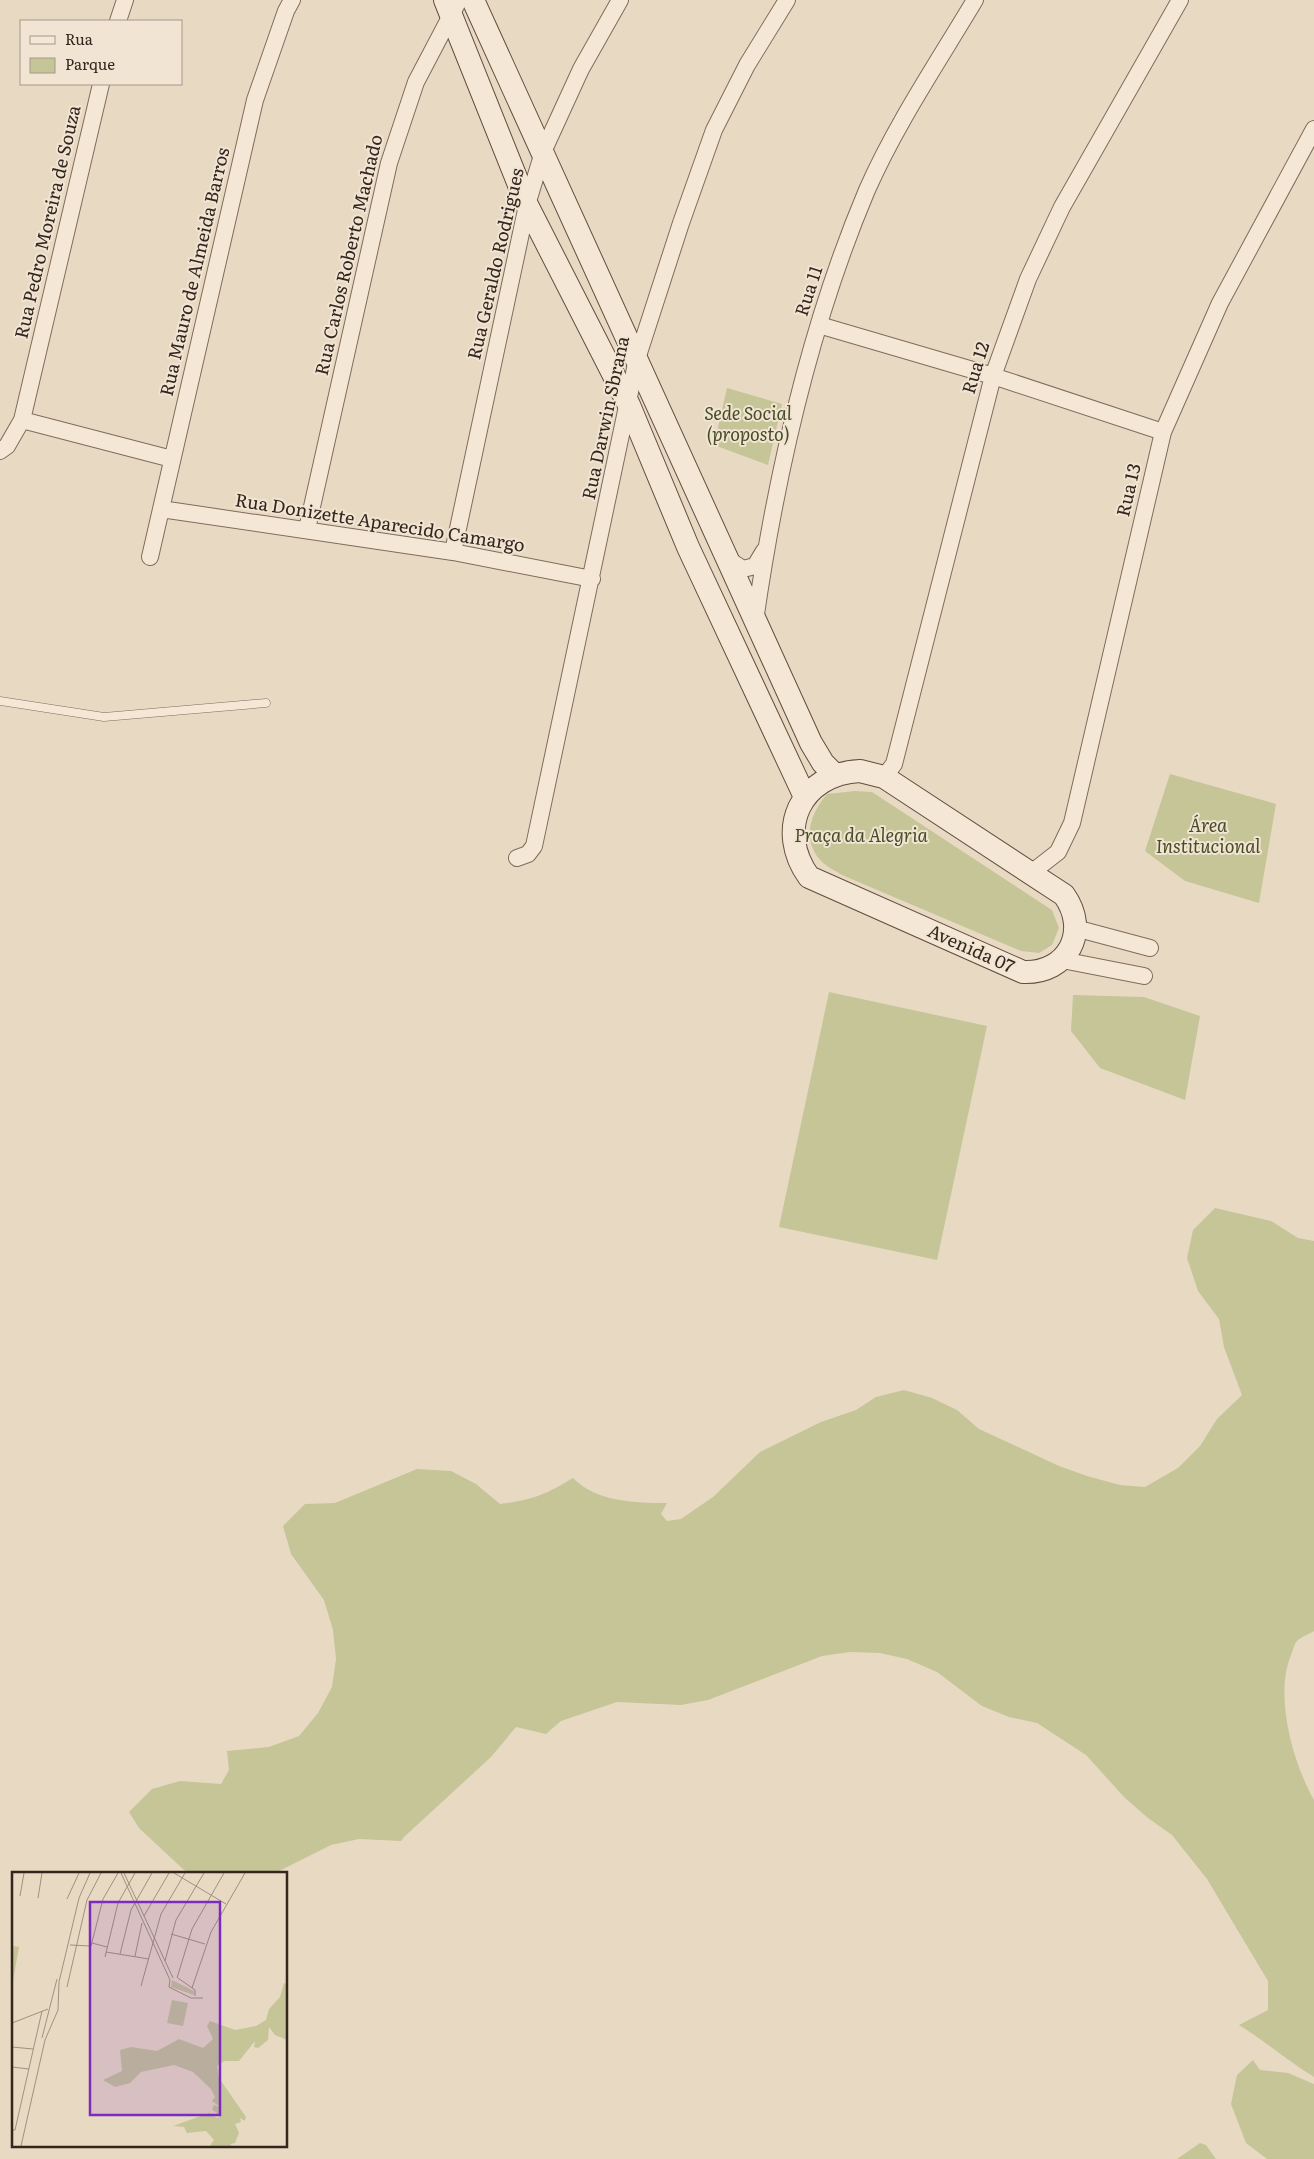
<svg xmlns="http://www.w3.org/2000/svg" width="1314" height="2159" font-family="Literata,serif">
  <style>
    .green { fill: #c5c598 }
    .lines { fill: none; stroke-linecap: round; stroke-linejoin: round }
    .lane-casing { stroke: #806b5c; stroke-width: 9 }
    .street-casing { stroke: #806b5c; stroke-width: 18 }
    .secondary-casing { stroke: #624d3f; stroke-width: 24 }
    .lane { stroke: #f4e7d5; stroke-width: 8 }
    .street { stroke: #f4e7d5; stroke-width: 16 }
    .secondary { stroke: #f4e7d5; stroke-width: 22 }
    .labels { text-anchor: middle; stroke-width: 4; stroke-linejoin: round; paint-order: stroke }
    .street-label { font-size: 18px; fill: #32261e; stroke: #f1e4d2 }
    .park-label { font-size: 18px; font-style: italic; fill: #474c27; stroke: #f1e4d2 }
    .inset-road { fill: none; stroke: #9f9181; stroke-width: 1 }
    .view { fill: #7b2cbf; fill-opacity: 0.15; stroke: #7b2cbf; stroke-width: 2.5 }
    .inset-edge { fill: none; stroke: #32261e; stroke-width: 2.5 }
  </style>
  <rect width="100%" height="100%" fill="#e8d9c3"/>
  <path class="green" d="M727,388L782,404L768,465L714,445Z
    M1170,774L1276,804L1259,903L1185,881L1145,851Z
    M855,791L872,792L1052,910L1059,928L1052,945L1039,953L1021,951L842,875C836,871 827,867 822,862C801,840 810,814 827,794Z
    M829,992L987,1026L937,1260L779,1227Z
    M1073,995L1144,997L1200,1016L1185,1100L1100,1068L1071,1031Z
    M1215,1208L1271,1221L1298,1238L1314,1241V1631C1309,1634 1301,1637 1297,1641C1294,1644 1293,1651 1291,1655C1274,1696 1293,1763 1314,1800V2077C1288,2061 1265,2041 1239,2025L1268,2010V1981L1207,1879L1172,1835L1148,1818L1125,1798L1086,1755L1037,1723L1009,1717L982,1706L937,1672L907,1659L880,1653L850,1652L822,1656L708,1700L681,1705L617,1702L561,1721L546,1734L516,1727L491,1757L404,1837L401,1841L359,1839L331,1845L275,1873H190L184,1870L139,1828L129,1812L152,1789L180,1781L221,1784L229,1770L227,1751L269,1747L299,1736L318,1713L332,1687L336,1659L333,1630L324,1600L291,1554L283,1526L305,1504L335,1503L417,1469L451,1471L476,1484L500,1504C532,1500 545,1495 573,1478C596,1502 636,1503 667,1503L661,1514L667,1521L681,1519L713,1497L760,1452L821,1422L856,1410L876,1397L904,1390L932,1398L957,1410L979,1429L1059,1466L1087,1476L1120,1485L1145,1487L1178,1468L1200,1446L1217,1419L1242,1395L1224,1347L1219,1319L1198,1291L1187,1258L1193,1230Z
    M1253,2060L1260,2070L1288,2073L1314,2084V2159H1267L1246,2143L1231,2104L1237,2075Z
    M1200,2143L1206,2145L1216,2159H1177Z"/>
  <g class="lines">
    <defs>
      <path id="lane" d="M0,701L104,717L266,703"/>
      <path id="street" d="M118,21L125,0
        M819,325L993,376L1163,432
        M22,420L172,459
        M0,451L7,446L22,420L101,84
        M161,509L453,552L592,579
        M307,529L389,163L416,82L459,0
        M453,552L527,205L543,152L581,69L620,0
        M150,557L255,100L286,11L292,0
        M726,558L743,569L755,566L764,551
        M755,621C776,475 809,327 867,190C896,124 938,62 975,0
        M884,777L894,764L993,376L1028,279L1062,207L1180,0
        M517,858L528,854L534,846L637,359L681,223L714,130L747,65L787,0
        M1031,873L1058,852L1072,823L1163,432L1220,303L1314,129
        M1075,928L1150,948
        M1062,960L1144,976"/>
      <path id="secondary" d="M445,0L527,205L629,405L688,547L805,797
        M473,0L811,743L823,763L835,775
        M860,771L884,777L1064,895C1090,931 1068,974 1023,972L809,877C775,830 800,774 860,771Z"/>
    </defs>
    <use href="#lane" class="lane-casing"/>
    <use href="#street" class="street-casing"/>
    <use href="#secondary" class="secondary-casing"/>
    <use href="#lane" class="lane"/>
    <use href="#street" class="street"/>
    <use href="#secondary" class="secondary"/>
  </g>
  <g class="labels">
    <g class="street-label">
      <text transform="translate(48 222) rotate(-77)" y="6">Rua Pedro Moreira de Souza</text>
      <text transform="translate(349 255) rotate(-77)" y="6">Rua Carlos Roberto Machado</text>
      <text transform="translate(496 264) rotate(-77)" y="6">Rua Geraldo Rodrigues</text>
      <text transform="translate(195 272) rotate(-77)" y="6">Rua Mauro de Almeida Barros</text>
      <text transform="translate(809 291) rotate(-72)" y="6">Rua 11</text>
      <text transform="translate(976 368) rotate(-73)" y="6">Rua 12</text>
      <text transform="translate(606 418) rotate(-78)" y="6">Rua Darwin Sbrana</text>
      <text transform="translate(1129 490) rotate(-77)" y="6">Rua 13</text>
      <text transform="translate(380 523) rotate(9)" y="6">Rua Donizette Aparecido Camargo</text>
      <text transform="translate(971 949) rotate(24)" y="6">Avenida 07</text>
    </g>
    <g class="park-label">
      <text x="748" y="420">Sede Social<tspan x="748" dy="21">(proposto)</tspan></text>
      <text x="1208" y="832">Área<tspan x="1208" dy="21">Institucional</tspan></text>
      <text x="861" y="842">Praça da Alegria</text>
    </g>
  </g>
  <g transform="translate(12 1872)">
    <rect width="275" height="275" fill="#e8d9c3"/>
    <path d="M0,74L7,75L0,114ZM160,108L182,119V123L159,115ZM272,111L275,112V168L263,163L257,155L256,168L246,176L242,175L243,169L227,189H212L205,194L207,206L234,245L233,249L228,246L229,250L223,252L227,261L223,271L218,272L220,274H198L202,268L194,259L175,261L172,255L161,254L197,241L205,246L208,244L200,237L202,233L208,235L200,229L203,225L199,217L181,200L162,193L129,200L118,211L103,215L91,208L110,199L108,178L119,175L145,179L167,167L191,176L201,167L195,154L198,149L223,158L244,154L254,148L257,137L268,125ZM160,128L176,131L171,154L155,151Z" fill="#c5c598"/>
    <path class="inset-road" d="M109,1L158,108L157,115L179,126H191M112,1L161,106M162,1L214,32M8,24L12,1M26,26L30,1M55,27L67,1M132,44L157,1M159,62L193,72M80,71L95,75M58,73L79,74L91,27L106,1M94,80L137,87M108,82L119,38L140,1M123,84L130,51M93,85L106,31L123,1M153,89L164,48L192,1M165,106L180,57L212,1M166,106L183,118V124M129,114L149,42L173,1M55,115L75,28L89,1M180,116L199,60L233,1M0,151L36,137M30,166L45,107M0,175L21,177M0,195L17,197M0,258H3L30,139M9,274L33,168L46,138L47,110L67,26L78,1"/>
    <path class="view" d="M78,30H208V243H78Z"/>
    <rect width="275" height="275" class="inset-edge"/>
  </g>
  <rect x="20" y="20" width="162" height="65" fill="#f1e4d2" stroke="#a5988a"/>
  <rect x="30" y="36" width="25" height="8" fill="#f4e7d5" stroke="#a5988a"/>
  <text x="65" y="45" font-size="15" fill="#32261e">Rua</text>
  <rect x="30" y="58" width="25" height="15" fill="#c5c598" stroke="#a5988a"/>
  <text x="65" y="70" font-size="15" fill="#32261e">Parque</text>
</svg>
